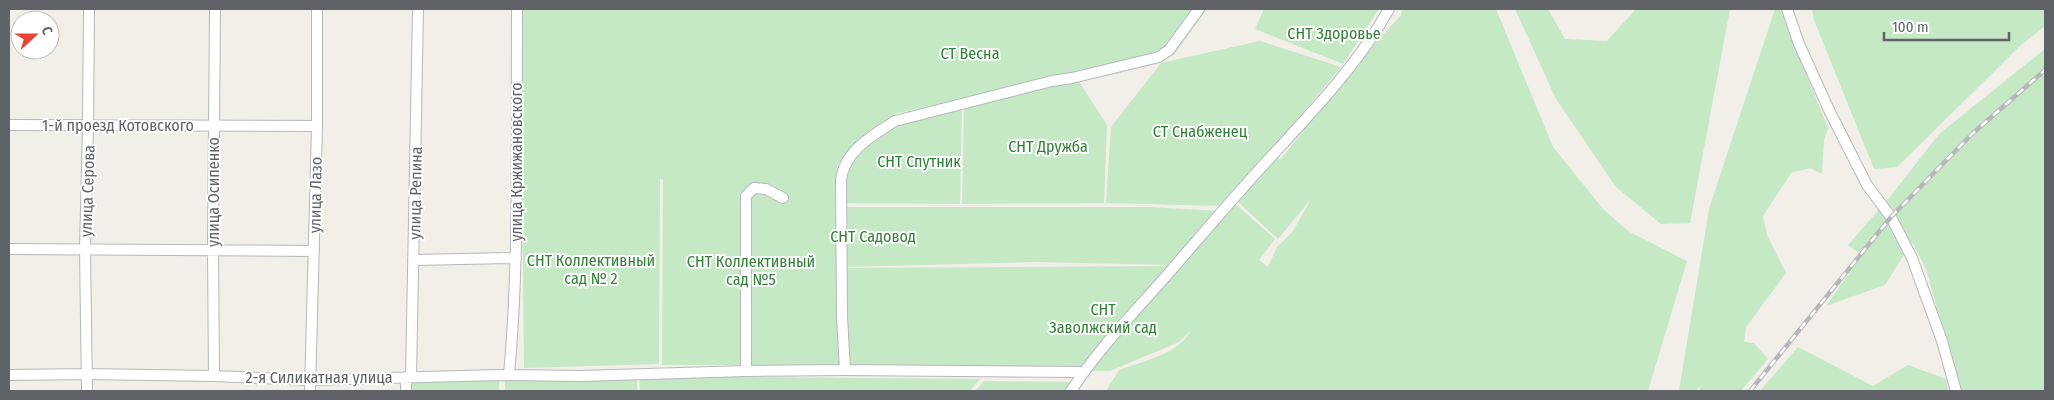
<svg xmlns="http://www.w3.org/2000/svg" width="2054" height="400" font-family="'Fira Sans Condensed',sans-serif">
  <style>
    .green { fill: #c5e8c5; fill-rule: evenodd }
    .lines { fill: none; stroke-linecap: round; stroke-linejoin: round }
    .street-casing { stroke: #b5b8bc; stroke-width: 12 }
    .street { stroke: #fff; stroke-width: 10 }
    .rail-casing { stroke: #b6b7b8; stroke-width: 4.5 }
    .rail { stroke: #fff; stroke-width: 2.5; stroke-dasharray: 8; stroke-linecap: butt }
    .labels { text-anchor: middle; stroke-width: 4; stroke-linejoin: round; paint-order: stroke }
    .park-label { font-size: 16px; fill: #348238; stroke: #fff }
    .street-label { font-size: 16px; fill: #5f6368; stroke: #fff }
  </style>
  <rect width="100%" height="100%" fill="#f1efe8"/>
  <path class="green" d="M522,9H1207L1174,55L897,113L861,139L837,165L840,365H662L663,180L660,179L659,364L524,368L522,173H520Z
    M1264,9H1379L1343,64L1255,29Z
    M1402,9H1496L1553,147L1603,209L1628,231L1687,261L1648,391H1106L1119,370C1144,361 1179,354 1191,330L1179,342L1110,371L847,367L845,268L1177,266L1222,206L1106,203L1111,127L1161,63L1260,41L1341,67L1271,151L1280,160C1320,111 1358,60 1401,15ZM1311,199L1293,231L1277,247L1268,267L1259,260L1275,239L1234,203L1237,201L1278,239Z
    M1515,9H1548L1565,39L1607,41L1636,9H1730L1690,223L1661,224L1616,187L1556,99Z
    M1775,9H1780L1828,128L1824,140L1822,174L1810,168L1791,173L1763,216L1767,235L1786,273L1746,327L1744,342L1754,343L1768,359L1741,391H1699L1701,386L1696,391H1679L1709,209Z
    M1812,9H2045V26L2021,45L1897,167L1874,169L1814,20Z
    M2045,49V391H1960L1926,269L1912,242L1885,285L1826,306L1862,255L1848,245L1890,197L1939,134Z
    M1078,80L1107,125L1104,203L962,204L964,106Z
    M962,107L960,204L843,203L845,170L869,142L897,123Z
    M843,207H1150L1219,211L1170,265L1036,262L844,267Z
    M1798,347L1873,386L1908,365L1946,379L1949,391H1760Z
    M505,375L637,376V391H505Z
    M639,376L980,379L970,391H640Z
    M499,378V391H412V382Z
    M984,381L1074,382L1069,391H975Z"/>
  <g class="lines">
    <defs>
      <path id="street" d="M1787,9L1799,44L1830,112L1867,185L1891,217L1912,258L1942,341L1956,391
        M9,125L317,126
        M9,249L314,251
        M413,260L516,258
        M845,370L842,317L841,180C844,151 873,135 895,121L1052,81L1072,78L1159,57L1169,50L1199,9
        M746,371V196L754,188L766,189L783,198
        M9,375L87,374L214,376L310,380L499,375L581,376L746,371L845,370L1083,372
        M509,375C520,253 516,131 517,9
        M214,376L213,250L215,9
        M406,377V391
        M411,377L418,9
        M87,391L85,249L88,126L89,9
        M310,391L317,126V9
        M1071,391C1096,352 1129,318 1160,283C1196,242 1231,200 1268,160C1311,113 1358,65 1389,9"/>
    </defs>
    <use href="#street" class="street-casing"/>
    <use href="#street" class="street"/>
    <defs>
      <path id="rail" d="M1750,391L1891,217L1972,134L2045,70"/>
    </defs>
    <use href="#rail" class="rail-casing"/>
    <use href="#rail" class="rail"/>
  </g>
  <g class="labels">
    <g class="park-label">
      <text x="1334" y="39">СНТ Здоровье</text>
      <text x="970" y="59">СТ Весна</text>
      <text x="1200" y="137">СТ Снабженец</text>
      <text x="1048" y="152">СНТ Дружба</text>
      <text x="919" y="167">СНТ Спутник</text>
      <text x="873" y="242">СНТ Садовод</text>
      <text x="591" y="266">СНТ Коллективный<tspan x="591" dy="18">сад № 2</tspan></text>
      <text x="751" y="267">СНТ Коллективный<tspan x="751" dy="18">сад №5</tspan></text>
      <text x="1103" y="315">СНТ<tspan x="1103" dy="18">Заволжский сад</tspan></text>
    </g>
    <g class="street-label">
      <text x="118" y="131">1-й проезд Котовского</text>
      <text transform="translate(516 162) rotate(-90)" y="6">улица Кржижановского</text>
      <text transform="translate(87 191) rotate(-88)" y="6">улица Серова</text>
      <text transform="translate(213 192) rotate(-90)" y="6">улица Осипенко</text>
      <text transform="translate(415 193) rotate(-89)" y="6">улица Репина</text>
      <text transform="translate(315 195) rotate(-89)" y="6">улица Лазо</text>
      <text x="319" y="383">2-я Силикатная улица</text>
    </g>
  </g>
  <rect width="2054" height="400" fill="none" stroke="#5f6368" stroke-width="20"/>
  <g transform="translate(35 35) rotate(69)"><circle r="24" fill="#ffffff" stroke="#bfc1c3"/>
  <path d="M0-4L9 19L0 12L-9 19Z" fill="#ea4335"/>
  <text y="-8" font-size="14" font-weight="bold" text-anchor="middle" fill="#5f6368">С</text>
  </g>
  <path d="M1884 32v8h125v-8" fill="none" stroke="#5f6368" stroke-width="2.5"/>
  <text x="1892" y="32" font-size="15" fill="#5f6368" stroke="#ffffff" stroke-width="4" paint-order="stroke">100 m</text>
</svg>
